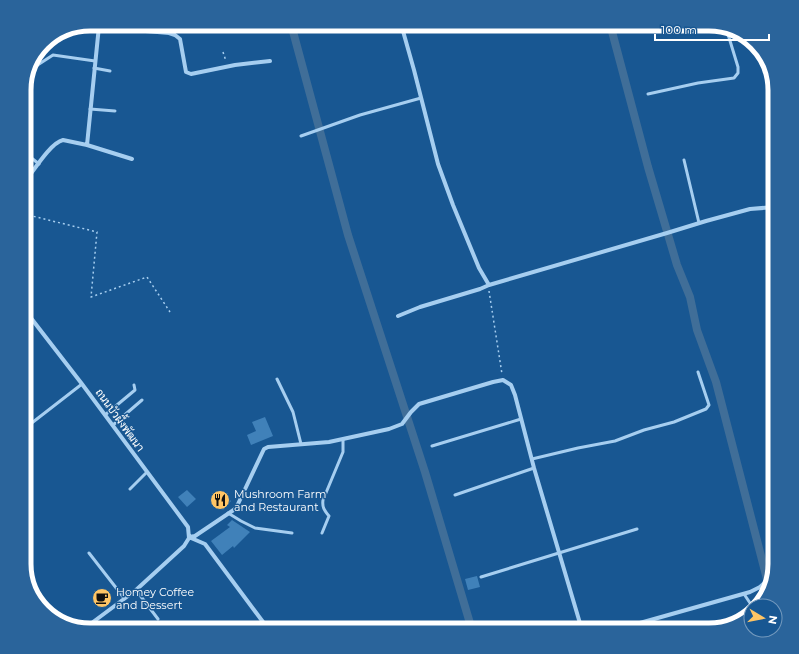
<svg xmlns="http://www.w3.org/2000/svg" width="799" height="654" font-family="Montserrat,Sarabun,sans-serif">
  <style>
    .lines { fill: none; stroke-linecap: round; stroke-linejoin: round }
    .canal { stroke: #406e98; stroke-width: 8 }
    .building { fill: #4081b9 }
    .path { stroke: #a6cef0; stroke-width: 1.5; stroke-dasharray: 2 3; stroke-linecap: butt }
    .service { stroke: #a6cef0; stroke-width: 3 }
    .minor { stroke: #a6cef0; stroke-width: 4 }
    .labels { text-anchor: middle; stroke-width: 3; stroke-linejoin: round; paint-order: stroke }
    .street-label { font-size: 11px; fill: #fff; stroke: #185792 }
    .poi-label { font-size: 11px; fill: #fff; stroke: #185792; text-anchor: start }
    .rim { fill: none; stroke: #fff; stroke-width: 5 }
  </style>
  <rect width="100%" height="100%" fill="#185792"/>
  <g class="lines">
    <path class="canal" d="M291,24L348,235L425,472L472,630
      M610,24L648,167L677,265L690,297L697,330L716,382L768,583"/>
  </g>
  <path class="building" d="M265,417L273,436L251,445L247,435L256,431L252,422Z
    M187,490L196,499L187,507L178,497Z
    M220,491L231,501L223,510L211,501Z
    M232,520L250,532L234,548L233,546L222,555L211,541L230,527L227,525Z
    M477,576L480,587L468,590L465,579Z"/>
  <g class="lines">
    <path class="path" d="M223,52L226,61
      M24,214L97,232L91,297L147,277L170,312
      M489,291L502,374"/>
    <path class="service" d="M33,68L53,55L95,61
      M94,68L110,71
      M648,94L698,83L734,78L738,73V67L727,31
      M90,109L115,111
      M301,136L360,115L421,98
      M24,152L39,164
      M684,160L699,223
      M277,379L293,412L301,444
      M105,415L135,390L134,385
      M113,425L142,400
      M24,429L82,384
      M432,446L521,419
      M532,459L578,448L615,441L644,430L674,422L706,409L709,405L698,372
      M130,489L147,472
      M455,495L534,468
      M228,513L241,521L255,528L292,533
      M322,533L329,516C324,510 322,507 323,500L343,452V439
      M89,553L124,598
      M481,577L637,529
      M136,590L158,619
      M744,594L752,606"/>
    <path class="minor" d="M401,24L414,70L438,164L453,205L479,268L489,285
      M84,26L98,29
      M99,27L169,33L175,35L180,39L186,72L191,74L235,65L270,61
      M87,145L99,26
      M24,183C33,172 50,143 63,140L87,145L132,159
      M24,309L82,384L188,527L189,538L184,546L136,590L85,628
      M398,316L420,307L480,289L489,285L667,233L706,221L750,209L775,207
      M189,537L195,536L235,509L238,504L264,449L268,447L329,442L389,429L402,424L411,412L419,404L493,382L503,380L511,385L515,395L534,468L582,630
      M191,538L205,544L269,630
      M615,630L750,592L760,587L770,578"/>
  </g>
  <defs>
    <symbol id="restaurant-disc" viewBox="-11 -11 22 22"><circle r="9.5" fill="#ffc565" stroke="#185792"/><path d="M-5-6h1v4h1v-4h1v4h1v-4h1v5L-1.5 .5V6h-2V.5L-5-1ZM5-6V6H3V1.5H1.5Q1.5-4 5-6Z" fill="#111"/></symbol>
    <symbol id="cafe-disc" viewBox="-11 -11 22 22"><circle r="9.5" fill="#ffc565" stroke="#185792"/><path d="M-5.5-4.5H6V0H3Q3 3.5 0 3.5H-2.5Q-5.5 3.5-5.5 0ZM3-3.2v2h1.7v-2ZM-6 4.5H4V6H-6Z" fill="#111"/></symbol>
  </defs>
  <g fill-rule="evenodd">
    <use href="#restaurant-disc" x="209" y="489" width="22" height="22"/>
    <use href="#cafe-disc" x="91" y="587" width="22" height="22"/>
  </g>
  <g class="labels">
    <g class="street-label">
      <text transform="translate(120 420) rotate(54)" y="4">ถนนบัวผึ้งพัฒนา</text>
    </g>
    <g class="poi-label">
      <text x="234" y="498">Mushroom Farm<tspan x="234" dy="13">and Restaurant</tspan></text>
      <text x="116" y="596">Homey Coffee<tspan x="116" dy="13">and Dessert</tspan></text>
    </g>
  </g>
  <path d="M0 0H799V654H0ZM90 31H709A59 59 0 0 1 768 90V564A59 59 0 0 1 709 623H90A59 59 0 0 1 31 564V90A59 59 0 0 1 90 31Z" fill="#2a649b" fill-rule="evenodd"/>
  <path class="rim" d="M90 31H709A59 59 0 0 1 768 90V564A59 59 0 0 1 709 623H90A59 59 0 0 1 31 564V90A59 59 0 0 1 90 31Z"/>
  <g transform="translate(763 618) rotate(100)"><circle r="19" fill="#185792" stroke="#749abe"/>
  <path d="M0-3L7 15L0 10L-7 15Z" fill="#ffc565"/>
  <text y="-6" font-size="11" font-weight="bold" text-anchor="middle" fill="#ffffff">N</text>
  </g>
  <path d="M655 34v6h114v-6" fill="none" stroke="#ffffff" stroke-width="2"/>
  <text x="661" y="34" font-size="12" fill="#ffffff" stroke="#185792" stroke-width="3" paint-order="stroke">100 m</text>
</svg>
